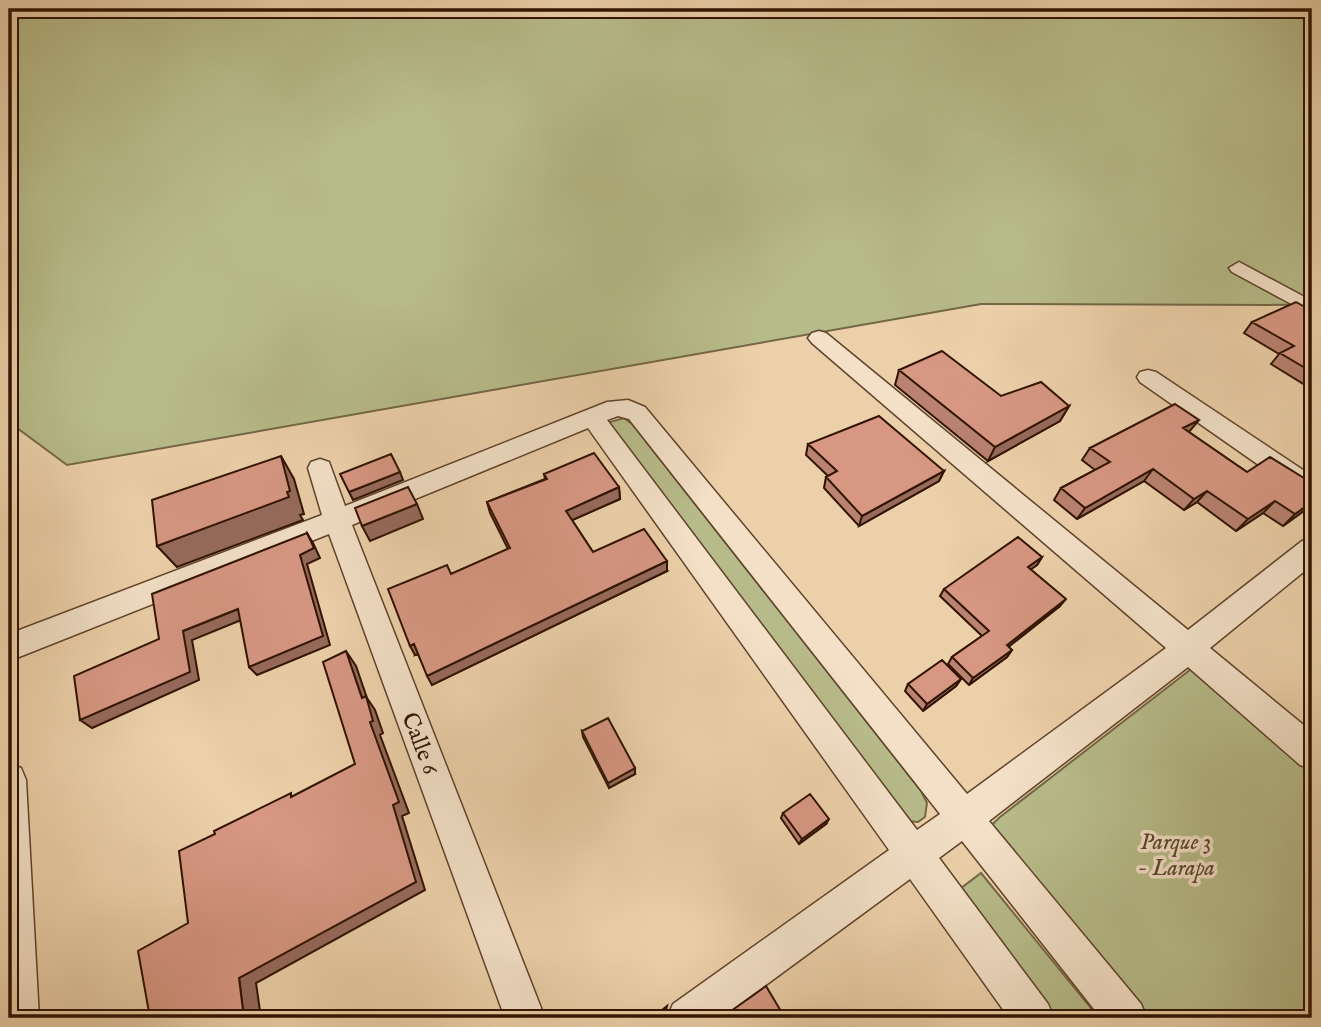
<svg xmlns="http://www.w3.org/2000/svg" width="1321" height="1027" font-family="'IM FELL English',serif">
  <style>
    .green { fill: #b7bb89; stroke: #746745; stroke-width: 2 }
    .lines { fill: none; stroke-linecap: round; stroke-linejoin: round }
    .minor-casing { stroke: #5f422b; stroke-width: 3 }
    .minor { fill: #f3e0c7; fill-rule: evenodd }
    .wall { fill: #b98271; stroke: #301301; stroke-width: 2 }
    .shaded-wall { fill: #966a5c; stroke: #301301; stroke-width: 2 }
    .building { fill: #d79783; stroke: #301301; stroke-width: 2 }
    .labels { text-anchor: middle; stroke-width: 7; stroke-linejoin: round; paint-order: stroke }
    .near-street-label { font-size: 23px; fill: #301301; stroke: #f3e0c7 }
    .near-park-label { font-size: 23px; font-style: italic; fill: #58452a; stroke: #f3e0c7 }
  </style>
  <rect width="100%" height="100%" fill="#ecd0a9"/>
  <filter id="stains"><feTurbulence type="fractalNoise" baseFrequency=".00286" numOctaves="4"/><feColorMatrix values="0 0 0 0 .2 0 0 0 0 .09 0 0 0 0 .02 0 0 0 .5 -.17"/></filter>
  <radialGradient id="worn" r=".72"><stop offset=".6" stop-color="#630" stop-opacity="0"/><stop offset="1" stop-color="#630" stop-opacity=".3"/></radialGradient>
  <path class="green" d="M9,9H1312V305L981,304L67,465L9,422Z
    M624,418L632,424L921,791L927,803L925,817L918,822L906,821L608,428L610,422Z
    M1195,666L1312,767V1018H1133L983,833L1000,817Z
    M981,873L1099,1018H1055L956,892Z"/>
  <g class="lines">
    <defs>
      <path id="minor" d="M1239,262L1312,301V315L1232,272L1229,268Z
        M819,331L826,333L1188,630L1302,541L1312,538V565L1210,648L1312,732V769L1300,765L1188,667L989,821L1141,1004L1147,1018H1101L962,841L939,858L1048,1004L1054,1018H1009L910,879L721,1018H667L673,1004L889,850L588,428L352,525L545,1018H505L329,534L9,661V634L322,515L308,468L311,462L320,459L329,462L345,506L607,402L628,400L645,407L967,794L1166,648L812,343L808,338L812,333ZM618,416L629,419L940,814L917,830L607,420Z
        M1148,370L1156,372L1312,476V499L1303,496L1140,382L1137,377L1140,372Z
        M9,763L21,768L26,780L39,1018H9Z"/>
    </defs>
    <use href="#minor" class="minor-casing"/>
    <use href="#minor" class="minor"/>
  </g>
  <path class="wall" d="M1312,311V387L1310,388L1271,364L1279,354L1244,333L1252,322Z
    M899,370L1001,396L1069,406L1060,421L988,461L895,385Z
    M1189,432L1247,472L1312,505L1283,526L1263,513L1236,531L1197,502L1184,510L1144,481L1077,519L1054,500L1061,488L1095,470L1082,460L1090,448Z
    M808,444L944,471L939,481L859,526L824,488L826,477L828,476L806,455Z
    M544,474L619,487L620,499L572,520L593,552L667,571L432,685L418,654L415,655L451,574L508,549L490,513L487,502L545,479Z
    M1042,557L1037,565L1030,569L1060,606L1008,647L1012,650L1007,657L969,685L948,664L952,657L982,636L940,596L944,589Z
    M961,679L956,686L923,711L905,691L908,684Z
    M582,731L635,774L609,788L583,737Z
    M783,813L826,824L799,844L781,818Z"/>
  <path class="shaded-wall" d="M1069,406L1060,421L988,461L995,447Z
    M1199,420L1189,432L1183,428Z
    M281,456L294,479L304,514L300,515L303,520L177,567L157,546L287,492Z
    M1153,469L1144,481L1077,519L1085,508Z
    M944,471L939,481L859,526L862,516Z
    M400,472L403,480L353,500L349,492Z
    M619,487L620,499L568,522L566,511Z
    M1207,491L1197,502L1184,510L1194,499Z
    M1275,501L1263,513L1236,531L1248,519Z
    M1312,502V505L1283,526L1295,514Z
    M417,504L423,519L370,541L362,526Z
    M307,533L313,543L320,558L307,564L330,645L257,675L249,667L300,555Z
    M1042,557L1037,565L1023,575L1028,567Z
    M667,561V571L432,685L427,676Z
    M1066,599L1060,606L1002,652L1007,645Z
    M238,609L246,618L192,640L199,680L92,728L80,720L183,631Z
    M414,644L419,654L415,655L410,646Z
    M1012,650L1007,657L969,685L973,678Z
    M346,651L356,666L367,698L375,710L383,733L380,735L409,813L402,816L425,890L256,983L261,1018H244L239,978L393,805L362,698Z
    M961,679L956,686L923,711L927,704Z
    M635,768V774L609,788L608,783Z
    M829,819L826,824L799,844L802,839Z
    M191,1013L208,1018H182Z"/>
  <path class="building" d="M1296,302L1312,311V372L1280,353L1294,346L1252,322Z
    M942,351L1001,396L1041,382L1069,406L995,447L899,370Z
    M1175,404L1199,420L1183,428L1247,472L1270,457L1312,483V502L1295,514L1275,501L1248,519L1207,491L1194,499L1153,469L1085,508L1061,488L1110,462L1090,448Z
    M879,416L944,471L862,516L826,477L837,471L808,444Z
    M594,453L619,487L566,511L593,552L644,529L667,561L427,676L414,644L410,646L388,589L447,565L451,574L510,548L487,502L547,479L544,474Z
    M391,454L400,472L349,492L340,474Z
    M281,456L290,491L287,492L289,497L157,546L152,500Z
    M408,487L417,504L362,526L355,508Z
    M307,533L314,548L300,555L323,636L249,667L238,609L183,631L190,672L80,720L74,676L159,639L152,594Z
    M1018,537L1042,557L1028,567L1066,599L1007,645L1012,650L973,678L952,657L989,631L944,589Z
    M346,651L362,698L366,696L373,721L370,722L399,802L393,805L416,882L239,978L244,1018H191V1013L182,1018H150L138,951L188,923L179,851L215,834L214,831L291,793V797L355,764L323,662Z
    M942,660L961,679L927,704L908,684Z
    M608,718L635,768L608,783L582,731Z
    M810,794L829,819L802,839L783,813Z
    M766,986L785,1018H657L656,1015L667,1006L665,1014L667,1016H724Z"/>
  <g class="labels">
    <g class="near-street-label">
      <text transform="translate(421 743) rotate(69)" y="8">Calle 6</text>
    </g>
    <g class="near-park-label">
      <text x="1176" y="849">Parque 3<tspan x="1176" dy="26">- Larapa</tspan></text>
    </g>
  </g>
  <rect width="1321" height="1027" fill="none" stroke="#ecd0a9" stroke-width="35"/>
  <rect x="10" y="10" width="1300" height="1006" fill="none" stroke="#301301" stroke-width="3.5"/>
  <rect x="18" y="18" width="1286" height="992" fill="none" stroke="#301301" stroke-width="2"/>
  <rect width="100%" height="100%" filter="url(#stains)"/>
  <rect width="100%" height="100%" fill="url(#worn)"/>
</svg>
